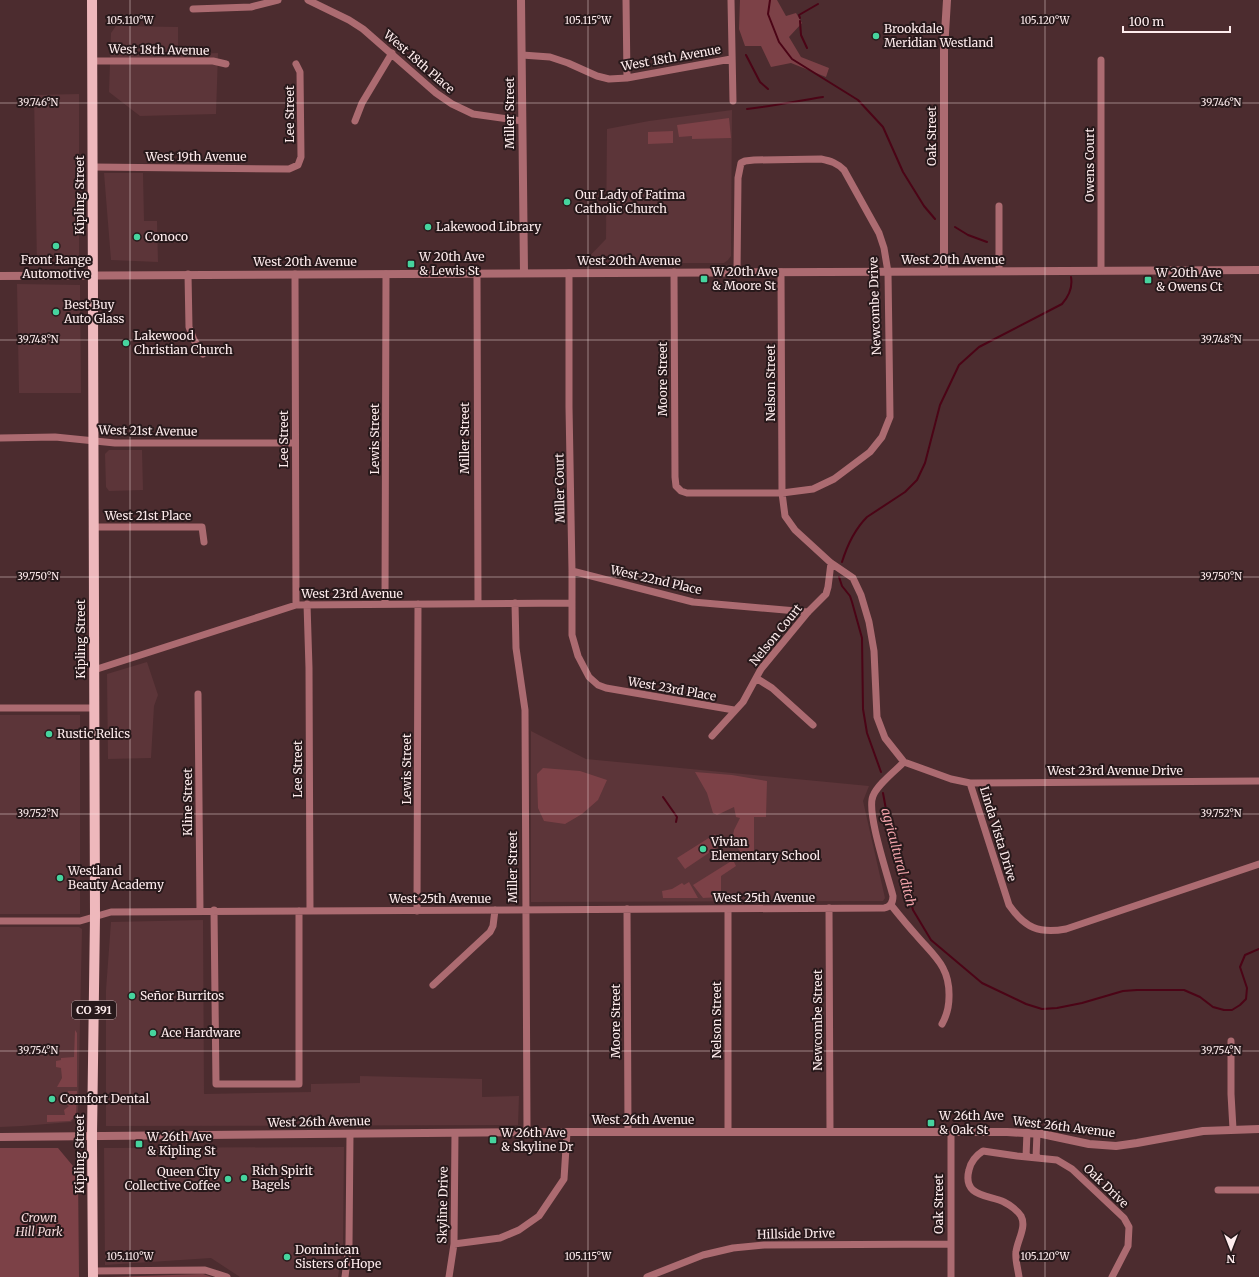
<svg xmlns="http://www.w3.org/2000/svg" width="1259" height="1277" font-family="Merriweather,serif">
  <style>
    .built { fill: #5c3539 }
    .green { fill: #7c4147 }
    .lines { fill: none; stroke-linecap: round; stroke-linejoin: round }
    .stream { stroke: #4b0416; stroke-width: 2 }
    .minor { stroke: #ac6b71; stroke-width: 7 }
    .tertiary { stroke: #ac6b71; stroke-width: 8 }
    .primary { stroke: #eeb8bc; stroke-width: 10 }
    .ticks { fill: none; stroke: #feeced; stroke-width: 1; stroke-opacity: 0.45 }
    .poi-dot { fill: #46d49e; stroke: #28191b; stroke-width: 1.5 }
    .labels { text-anchor: middle; stroke-width: 4; stroke-linejoin: round; paint-order: stroke }
    .shield { fill: #28191b; stroke: #beadae; stroke-width: 1 }
    .shield-label { font-size: 11px; font-weight: bold; fill: #feeced }
    .poi-label { font-size: 12px; fill: #feeced; stroke: #28191b; text-anchor: start }
    .street-label { font-size: 12px; fill: #feeced; stroke: #28191b }
    .park-label { font-size: 12px; font-style: italic; fill: #f4d8d9; stroke: #28191b }
    .water-label { font-size: 13px; font-style: italic; fill: #f4a5ac; stroke: #28191b }
    .ticks-label { font-size: 10px; text-anchor: middle; fill: #feeced; stroke: #28191b; stroke-width: 4; stroke-linejoin: round; paint-order: stroke }
  </style>
  <rect width="100%" height="100%" fill="#4c2c2f"/>
  <path class="built" d="M116,26L178,27V55L218,53L216,114L140,116L109,92L111,33Z
    M79,94V264L37,265L34,95Z
    M732,110L731,243V256L728,260L724,263H583L606,239L607,129L649,121Z
    M104,173H143L144,221H157L158,262L111,260Z
    M17,284L80,285L81,393H19Z
    M109,450H142L143,490L109,491L106,487L105,454Z
    M147,662L158,695L154,706L151,758L108,759L107,674Z
    M0,715H80V914H0Z
    M531,731L586,759L869,786L863,801L885,898L883,901L531,902Z
    M203,920L204,1094L311,1092V1084L360,1083V1076L482,1079V1097L519,1096L518,1125L106,1126V990L111,922Z
    M0,927H79L82,929L78,1115L71,1122L22,1126L0,1127Z
    M344,1147L343,1243L338,1277H240L211,1258L105,1265L104,1148Z"/>
  <path class="green" d="M740,0H777L786,16L796,13L802,23L789,37L801,57L829,68L826,77L791,63L771,67L761,46H745L739,29Z
    M729,118L731,138L692,139V136L679,137L677,125Z
    M673,131V143L648,144V132Z
    M543,768L580,771L607,780L598,800L582,814L565,824L544,821L538,808L537,774Z
    M695,772L732,775L767,781L766,817H754V851L747,854L743,855L732,841L734,830L740,818L736,817L734,807L717,815L713,813L707,793Z
    M715,834L722,844L685,869L677,858Z
    M733,860L736,866L721,876V893L720,897L703,898L693,885Z
    M689,882L698,898H663L662,891L672,889L682,883L684,885Z
    M75,1030L77,1033V1087H57L62,1078L61,1068L56,1067V1061L61,1060V1058L74,1057Z
    M68,1091H77L76,1116L70,1121L47,1122V1115H65L64,1110L69,1106L66,1104Z
    M0,1148H58L78,1172L79,1277H0Z
    M203,1274L212,1277H109Z"/>
  <g class="lines">
    <path class="stream" d="M770,0L768,14L779,42L792,59L858,100L883,127L903,172L924,206L935,219
      M800,18L799,15L818,4
      M800,21L801,35L807,48
      M746,55L760,82L768,89
      M747,109C772,106 797,101 823,97
      M955,227L968,235L987,242
      M842,562C847,546 855,529 867,517L905,492L917,480L925,463L940,405L959,365L979,347L1062,304C1069,296 1073,288 1071,277
      M839,577L842,586L850,596L852,602L862,638L863,709L867,733L881,772
      M883,793L887,815L913,910L931,940L982,983L1026,1004L1042,1009L1057,1008L1082,1003L1123,991L1137,990H1184L1200,997L1213,1007L1224,1010H1232L1240,1005L1246,999L1247,988L1240,967L1245,955L1259,949
      M663,797L677,817L676,822"/>
    <path class="minor" d="M308,0L349,20L363,29L436,93L452,104L473,114L522,121
      M626,0L627,78
      M731,0L733,101
      M193,9L251,7L278,0
      M522,55L550,57L568,63L597,76L609,79L627,78L731,59
      M92,61H213L226,64
      M355,121L362,103L392,53
      M93,167L289,169L298,165L301,157L300,72L296,64
      M999,206V271
      M1101,270V60
      M674,272L675,477L676,486L681,491L687,493H782L813,489L834,479L870,452L882,437L890,417L888,272L884,248L879,233L844,170C837,163 831,161 821,159L754,160L745,161L741,163L738,178L737,272
      M781,272L782,493L785,516L795,530L831,563L853,578L861,595L869,622L874,651L877,717L885,738L904,762L951,779L970,783L1259,781
      M569,273V407L572,571V635L578,656L589,677L598,685L606,688L734,710
      M188,274L189,327L194,340L203,354
      M295,274L296,605
      M477,274L478,603
      M0,438L55,437L115,443H295
      M94,527H202L204,542
      M572,571L693,602L808,612
      M515,603L516,648L525,710L527,1132
      M307,604L309,668L310,911
      M385,604L386,274
      M94,670L296,605L572,603
      M756,678L772,688L813,725
      M198,694L200,911
      M0,708H94
      M712,736L743,702L761,669L808,612L826,594L828,587L831,563
      M970,783L1009,905C1025,928 1039,934 1066,929L1259,864
      M891,905C899,915 908,926 917,936C935,957 950,967 949,997C949,1007 947,1015 942,1024
      M829,908L830,1132
      M627,909L628,1132
      M214,910L216,1084H299V911
      M417,911L418,604
      M0,921H80L111,912L884,908C891,907 893,902 893,896C888,876 866,812 873,796C877,785 895,771 904,762
      M433,985L490,932L493,926L495,910
      M1231,1041V1094L1233,1129
      M728,1131V909
      M951,1132V1277
      M1026,1157L1027,1132
      M1036,1158L1037,1133
      M1218,1190H1259
      M454,1244L500,1238L519,1230L539,1216L564,1179L567,1132
      M93,1271L205,1270L227,1277
      M345,1277L349,1244L350,1134
      M449,1277L454,1244L455,1133
      M647,1277L703,1255L733,1248L764,1245L951,1244
      M1019,1277C1018,1269 1015,1260 1016,1252C1017,1241 1027,1227 1021,1216C1018,1211 1010,1205 1004,1202C989,1195 962,1197 969,1170C971,1161 975,1156 983,1151L1017,1156L1057,1160L1072,1169L1124,1218L1129,1227L1128,1246L1112,1277"/>
    <path class="tertiary" d="M521,0L524,273
      M944,271V50L947,0
      M0,276L1259,270
      M0,1137L527,1132H1007L1042,1134L1089,1144L1116,1146L1137,1143L1203,1131L1259,1129"/>
    <path class="primary" d="M92,0L95,916L92,1136L93,1277"/>
  </g>
  <path class="ticks" d="M130,0V1277M588,0V1277M1045,0V1277M0,103H1259M0,340H1259M0,577H1259M0,814H1259M0,1051H1259"/>
  <g class="poi-dot">
    <circle cx="876" cy="36" r="4"/>
    <circle cx="567" cy="202" r="4"/>
    <circle cx="428" cy="227" r="4"/>
    <circle cx="137" cy="237" r="4"/>
    <circle cx="56" cy="246" r="4"/>
    <rect x="407" y="260" width="8" height="8" rx="2"/>
    <rect x="700" y="275" width="8" height="8" rx="2"/>
    <rect x="1144" y="276" width="8" height="8" rx="2"/>
    <circle cx="56" cy="312" r="4"/>
    <circle cx="126" cy="343" r="4"/>
    <circle cx="49" cy="734" r="4"/>
    <circle cx="703" cy="849" r="4"/>
    <circle cx="60" cy="878" r="4"/>
    <circle cx="132" cy="996" r="4"/>
    <circle cx="153" cy="1033" r="4"/>
    <circle cx="52" cy="1099" r="4"/>
    <rect x="927" y="1119" width="8" height="8" rx="2"/>
    <rect x="489" y="1136" width="8" height="8" rx="2"/>
    <rect x="135" y="1140" width="8" height="8" rx="2"/>
    <circle cx="244" cy="1178" r="4"/>
    <circle cx="228" cy="1179" r="4"/>
    <circle cx="287" cy="1257" r="4"/>
  </g>
  <g class="labels">
    <rect class="shield" x="72" y="1001" width="44" height="18" rx="3"/>
    <g class="shield-label">
      <text x="94" y="1014">CO 391</text>
    </g>
    <g class="poi-label">
      <text x="884" y="33">Brookdale<tspan x="884" dy="14">Meridian Westland</tspan></text>
      <text x="575" y="199">Our Lady of Fatima<tspan x="575" dy="14">Catholic Church</tspan></text>
      <text x="436" y="231">Lakewood Library</text>
      <text x="145" y="241">Conoco</text>
      <text x="419" y="261">W 20th Ave<tspan x="419" dy="14">&amp; Lewis St</tspan></text>
      <text x="56" y="264" text-anchor="middle">Front Range<tspan x="56" dy="14">Automotive</tspan></text>
      <text x="712" y="276">W 20th Ave<tspan x="712" dy="14">&amp; Moore St</tspan></text>
      <text x="1156" y="277">W 20th Ave<tspan x="1156" dy="14">&amp; Owens Ct</tspan></text>
      <text x="64" y="309">Best Buy<tspan x="64" dy="14">Auto Glass</tspan></text>
      <text x="134" y="340">Lakewood<tspan x="134" dy="14">Christian Church</tspan></text>
      <text x="57" y="738">Rustic Relics</text>
      <text x="711" y="846">Vivian<tspan x="711" dy="14">Elementary School</tspan></text>
      <text x="68" y="875">Westland<tspan x="68" dy="14">Beauty Academy</tspan></text>
      <text x="140" y="1000">Señor Burritos</text>
      <text x="161" y="1037">Ace Hardware</text>
      <text x="60" y="1103">Comfort Dental</text>
      <text x="939" y="1120">W 26th Ave<tspan x="939" dy="14">&amp; Oak St</tspan></text>
      <text x="501" y="1137">W 26th Ave<tspan x="501" dy="14">&amp; Skyline Dr</tspan></text>
      <text x="147" y="1141">W 26th Ave<tspan x="147" dy="14">&amp; Kipling St</tspan></text>
      <text x="252" y="1175">Rich Spirit<tspan x="252" dy="14">Bagels</tspan></text>
      <text x="220" y="1176" text-anchor="end">Queen City<tspan x="220" dy="14">Collective Coffee</tspan></text>
      <text x="295" y="1254">Dominican<tspan x="295" dy="14">Sisters of Hope</tspan></text>
    </g>
    <g class="street-label">
      <text transform="translate(159 50) rotate(1)" y="4">West 18th Avenue</text>
      <text transform="translate(671 58) rotate(-10)" y="4">West 18th Avenue</text>
      <text transform="translate(419 62) rotate(41)" y="4">West 18th Place</text>
      <text transform="translate(510 113) rotate(-90)" y="4">Miller Street</text>
      <text transform="translate(290 114) rotate(-90)" y="4">Lee Street</text>
      <text transform="translate(932 136) rotate(-90)" y="4">Oak Street</text>
      <text x="196" y="161">West 19th Avenue</text>
      <text transform="translate(1090 165) rotate(-90)" y="4">Owens Court</text>
      <text transform="translate(80 195) rotate(-90)" y="4">Kipling Street</text>
      <text x="953" y="264">West 20th Avenue</text>
      <text x="629" y="265">West 20th Avenue</text>
      <text x="305" y="266">West 20th Avenue</text>
      <text transform="translate(875 306) rotate(-92)" y="4">Newcombe Drive</text>
      <text transform="translate(663 379) rotate(-90)" y="4">Moore Street</text>
      <text transform="translate(771 383) rotate(-90)" y="4">Nelson Street</text>
      <text transform="translate(148 431) rotate(1)" y="4">West 21st Avenue</text>
      <text transform="translate(465 438) rotate(-90)" y="4">Miller Street</text>
      <text transform="translate(284 439) rotate(-90)" y="4">Lee Street</text>
      <text transform="translate(375 439) rotate(-90)" y="4">Lewis Street</text>
      <text transform="translate(560 488) rotate(-91)" y="4">Miller Court</text>
      <text x="148" y="520">West 21st Place</text>
      <text transform="translate(656 580) rotate(13)" y="4">West 22nd Place</text>
      <text x="352" y="598">West 23rd Avenue</text>
      <text transform="translate(776 635) rotate(-51)" y="4">Nelson Court</text>
      <text transform="translate(81 639) rotate(-90)" y="4">Kipling Street</text>
      <text transform="translate(672 689) rotate(10)" y="4">West 23rd Place</text>
      <text transform="translate(298 769) rotate(-90)" y="4">Lee Street</text>
      <text transform="translate(407 769) rotate(-90)" y="4">Lewis Street</text>
      <text x="1115" y="775">West 23rd Avenue Drive</text>
      <text transform="translate(188 802) rotate(-90)" y="4">Kline Street</text>
      <text transform="translate(998 834) rotate(73)" y="4">Linda Vista Drive</text>
      <text transform="translate(513 867) rotate(-90)" y="4">Miller Street</text>
      <text x="764" y="902">West 25th Avenue</text>
      <text x="440" y="903">West 25th Avenue</text>
      <text transform="translate(717 1020) rotate(-90)" y="4">Nelson Street</text>
      <text transform="translate(818 1020) rotate(-90)" y="4">Newcombe Street</text>
      <text transform="translate(616 1021) rotate(-90)" y="4">Moore Street</text>
      <text x="643" y="1124">West 26th Avenue</text>
      <text transform="translate(319 1122) rotate(-1)" y="4">West 26th Avenue</text>
      <text transform="translate(1064 1127) rotate(7)" y="4">West 26th Avenue</text>
      <text transform="translate(80 1154) rotate(-90)" y="4">Kipling Street</text>
      <text transform="translate(1106 1186) rotate(44)" y="4">Oak Drive</text>
      <text transform="translate(939 1204) rotate(-90)" y="4">Oak Street</text>
      <text transform="translate(443 1205) rotate(-89)" y="4">Skyline Drive</text>
      <text transform="translate(796 1234) rotate(-1)" y="4">Hillside Drive</text>
    </g>
    <g class="park-label">
      <text x="39" y="1222">Crown<tspan x="39" dy="14">Hill Park</tspan></text>
    </g>
    <g class="water-label">
      <text transform="translate(899 857) rotate(75)" y="5">agricultural ditch</text>
    </g>
  </g>
  <g class="ticks-label">
    <text x="130" y="24">105.110°W</text>
    <text x="588" y="24">105.115°W</text>
    <text x="1045" y="24">105.120°W</text>
    <text x="1221" y="106">39.746°N</text>
    <text x="38" y="106">39.746°N</text>
    <text x="1221" y="343">39.748°N</text>
    <text x="38" y="343">39.748°N</text>
    <text x="1221" y="580">39.750°N</text>
    <text x="38" y="580">39.750°N</text>
    <text x="1221" y="817">39.752°N</text>
    <text x="38" y="817">39.752°N</text>
    <text x="1221" y="1054">39.754°N</text>
    <text x="38" y="1054">39.754°N</text>
    <text x="130" y="1260">105.110°W</text>
    <text x="588" y="1260">105.115°W</text>
    <text x="1045" y="1260">105.120°W</text>
  </g>
  <g transform="translate(1231 1249) rotate(180)" stroke="#28191b" stroke-width="3" paint-order="stroke">
  <path d="M0-3L7 15L0 10L-7 15Z" fill="#feeced"/>
  <text y="-6" font-size="11" font-weight="bold" text-anchor="middle" fill="#feeced">N</text>
  </g>
  <path d="M1123 26v6h107v-6" fill="none" stroke="#feeced" stroke-width="2"/>
  <text x="1129" y="26" font-size="12" fill="#feeced" stroke="#28191b" stroke-width="3" paint-order="stroke">100 m</text>
</svg>
